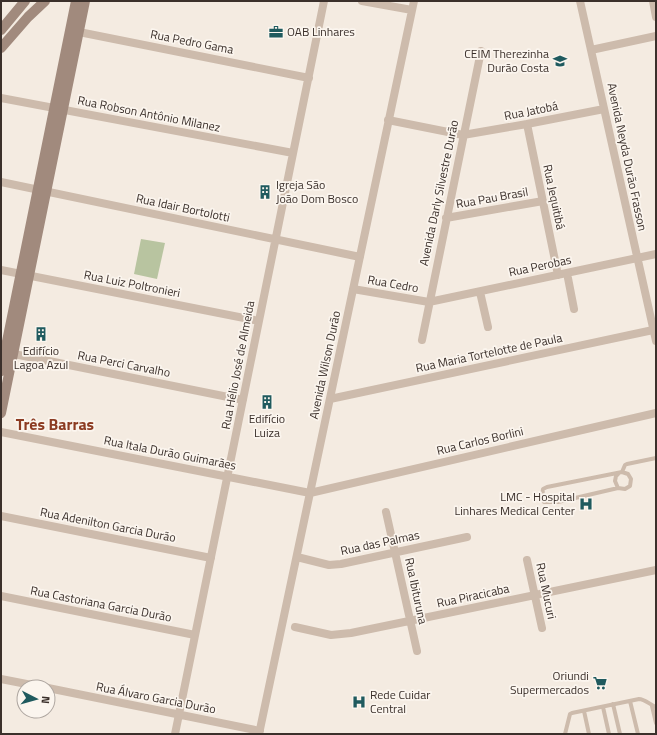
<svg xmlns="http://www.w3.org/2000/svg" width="657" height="735" font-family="'Titillium Web',sans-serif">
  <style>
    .green { fill: #b8c4a0 }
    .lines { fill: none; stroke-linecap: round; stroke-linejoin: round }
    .lane { stroke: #cdbbac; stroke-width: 4 }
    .street { stroke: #cdbbac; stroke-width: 8 }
    .secondary { stroke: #a18a7d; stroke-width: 10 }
    .labels { text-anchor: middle; stroke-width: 3.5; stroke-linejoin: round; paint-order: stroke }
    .poi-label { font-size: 12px; fill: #3b302b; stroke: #fbf5ee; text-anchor: start }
    .street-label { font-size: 12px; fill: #3b302b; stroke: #fbf5ee }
    .district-label { font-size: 16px; font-weight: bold; fill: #8c3b22; stroke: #fbf5ee }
  </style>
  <rect width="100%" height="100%" fill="#f4ebe1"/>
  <path class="green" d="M141,239L165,243L157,279L134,274Z"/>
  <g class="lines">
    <path class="lane" d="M622,472L628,474L631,479L630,486L625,489L618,488L558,502H544L542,498L543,489L547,487Z
      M622,472L625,465L627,464L656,458
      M618,488L615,481L616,476L618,474
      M630,701L638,734
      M613,704L620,734
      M652,706L656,723
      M603,707L609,734
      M584,711L589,734
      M565,734L570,714L572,713L639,699C645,699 650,705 656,707"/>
    <path class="street" d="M362,1L412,10
      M580,1L656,341
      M653,1L656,17
      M74,31L309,78
      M591,50L656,36
      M1,98L293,153
      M388,120L463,135L527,124L604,109
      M527,124L558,275
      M1,182L360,257
      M446,218L543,201
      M1,270L259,321
      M567,273L574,309
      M353,289L429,302L656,254
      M480,292L488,327
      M422,340L481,51
      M9,353L243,400
      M330,399L653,330
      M1,432L310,493L656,413
      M386,512L417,651
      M1,516L211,558
      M297,557L329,565L341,564L467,537
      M527,560L542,628
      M1,596L195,635
      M295,627L331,635L351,633L656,570
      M1,679L42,687
      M48,688L260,731
      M175,734L324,1
      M259,734L414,1"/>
    <path class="secondary" d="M1,30L25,1
      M1,48L28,17L45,1
      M1,371L76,1
      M1,413L85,1"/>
  </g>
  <defs>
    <symbol id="office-bare" viewBox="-9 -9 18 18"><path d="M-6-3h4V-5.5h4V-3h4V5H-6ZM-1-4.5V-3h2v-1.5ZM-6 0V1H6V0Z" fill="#1f5a5e" stroke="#fbf5ee" stroke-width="2.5" paint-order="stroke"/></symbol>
    <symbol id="school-bare" viewBox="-9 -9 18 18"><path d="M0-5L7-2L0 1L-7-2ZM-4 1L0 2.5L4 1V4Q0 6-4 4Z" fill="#1f5a5e" stroke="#fbf5ee" stroke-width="2.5" paint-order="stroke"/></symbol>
    <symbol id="building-bare" viewBox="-9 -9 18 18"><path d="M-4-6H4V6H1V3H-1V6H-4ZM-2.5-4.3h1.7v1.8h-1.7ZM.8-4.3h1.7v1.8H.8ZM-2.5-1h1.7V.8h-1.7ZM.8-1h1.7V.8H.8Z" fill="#1f5a5e" stroke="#fbf5ee" stroke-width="2.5" paint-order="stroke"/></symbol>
    <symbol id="hospital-bare" viewBox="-9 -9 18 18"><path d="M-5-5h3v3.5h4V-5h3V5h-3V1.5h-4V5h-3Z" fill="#1f5a5e" stroke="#fbf5ee" stroke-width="2.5" paint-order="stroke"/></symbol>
    <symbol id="supermarket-bare" viewBox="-9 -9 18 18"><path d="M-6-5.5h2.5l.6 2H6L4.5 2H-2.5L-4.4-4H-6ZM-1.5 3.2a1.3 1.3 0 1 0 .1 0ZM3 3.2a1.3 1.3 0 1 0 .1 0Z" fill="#1f5a5e" stroke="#fbf5ee" stroke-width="2.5" paint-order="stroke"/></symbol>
  </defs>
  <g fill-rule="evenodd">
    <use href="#office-bare" x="266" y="22" width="20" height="20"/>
    <use href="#school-bare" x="550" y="51" width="20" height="20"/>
    <use href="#building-bare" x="255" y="182" width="20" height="20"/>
    <use href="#building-bare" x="31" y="324" width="20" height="20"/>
    <use href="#building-bare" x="257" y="392" width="20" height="20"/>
    <use href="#hospital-bare" x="576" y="494" width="20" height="20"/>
    <use href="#supermarket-bare" x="590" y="673" width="20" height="20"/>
    <use href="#hospital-bare" x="349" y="692" width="20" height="20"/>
  </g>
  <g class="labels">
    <g class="poi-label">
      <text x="287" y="36">OAB Linhares</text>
      <text x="549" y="58" text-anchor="end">CEIM Therezinha<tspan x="549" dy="14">Durão Costa</tspan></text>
      <text x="276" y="189">Igreja São<tspan x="276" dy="14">João Dom Bosco</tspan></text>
      <text x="41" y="355" text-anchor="middle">Edifício<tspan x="41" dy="14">Lagoa Azul</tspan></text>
      <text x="267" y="423" text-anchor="middle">Edifício<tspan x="267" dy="14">Luiza</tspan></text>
      <text x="575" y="501" text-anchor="end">LMC - Hospital<tspan x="575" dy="14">Linhares Medical Center</tspan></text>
      <text x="589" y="680" text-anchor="end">Oriundi<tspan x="589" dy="14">Supermercados</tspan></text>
      <text x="370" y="699">Rede Cuidar<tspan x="370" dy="14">Central</tspan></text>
    </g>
    <g class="street-label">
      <text transform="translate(192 42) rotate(11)" y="4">Rua Pedro Gama</text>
      <text transform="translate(531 111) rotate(-11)" y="4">Rua Jatobá</text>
      <text transform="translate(149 114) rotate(11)" y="4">Rua Robson Antônio Milanez</text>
      <text transform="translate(627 157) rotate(78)" y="4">Avenida Neyda Durão Frasson</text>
      <text transform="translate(439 193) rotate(-78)" y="4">Avenida Darly Silvestre Durão</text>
      <text transform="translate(554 197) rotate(78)" y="4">Rua Jequitibá</text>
      <text transform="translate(492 198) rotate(-10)" y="4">Rua Pau Brasil</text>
      <text transform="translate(183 208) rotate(12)" y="4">Rua Idair Bortolotti</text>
      <text transform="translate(540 266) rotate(-12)" y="4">Rua Perobas</text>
      <text transform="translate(132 284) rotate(11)" y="4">Rua Luiz Poltronieri</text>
      <text transform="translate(393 284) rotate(10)" y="4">Rua Cedro</text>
      <text transform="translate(489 353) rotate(-12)" y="4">Rua Maria Tortelotte de Paula</text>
      <text transform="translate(124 364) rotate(11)" y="4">Rua Perci Carvalho</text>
      <text transform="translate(238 365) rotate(-79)" y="4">Rua Hélio José de Almeida</text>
      <text transform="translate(325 365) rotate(-78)" y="4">Avenida Wilson Durão</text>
      <text transform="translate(480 441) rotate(-13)" y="4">Rua Carlos Borlini</text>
      <text transform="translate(170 453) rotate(11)" y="4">Rua Itala Durão Guimarães</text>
      <text transform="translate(108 525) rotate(11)" y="4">Rua Adenilton Garcia Durão</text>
      <text transform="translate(380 543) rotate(-12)" y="4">Rua das Palmas</text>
      <text transform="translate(416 591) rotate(78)" y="4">Rua Ibituruna</text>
      <text transform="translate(546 591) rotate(78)" y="4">Rua Mucuri</text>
      <text transform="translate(473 596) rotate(-12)" y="4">Rua Piracicaba</text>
      <text transform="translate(101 604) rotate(11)" y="4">Rua Castoriana Garcia Durão</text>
      <text transform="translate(156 698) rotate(11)" y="4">Rua Álvaro Garcia Durão</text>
    </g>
    <g class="district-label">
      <text x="55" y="430">Três Barras</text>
    </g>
  </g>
  <rect width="657" height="735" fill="none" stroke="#3b302b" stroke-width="4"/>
  <g transform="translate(36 699) rotate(96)"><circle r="19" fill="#fbf5ee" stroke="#aea6a0"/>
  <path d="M0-3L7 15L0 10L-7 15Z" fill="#1f5a5e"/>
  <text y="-6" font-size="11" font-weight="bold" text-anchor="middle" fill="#3b302b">N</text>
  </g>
</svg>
